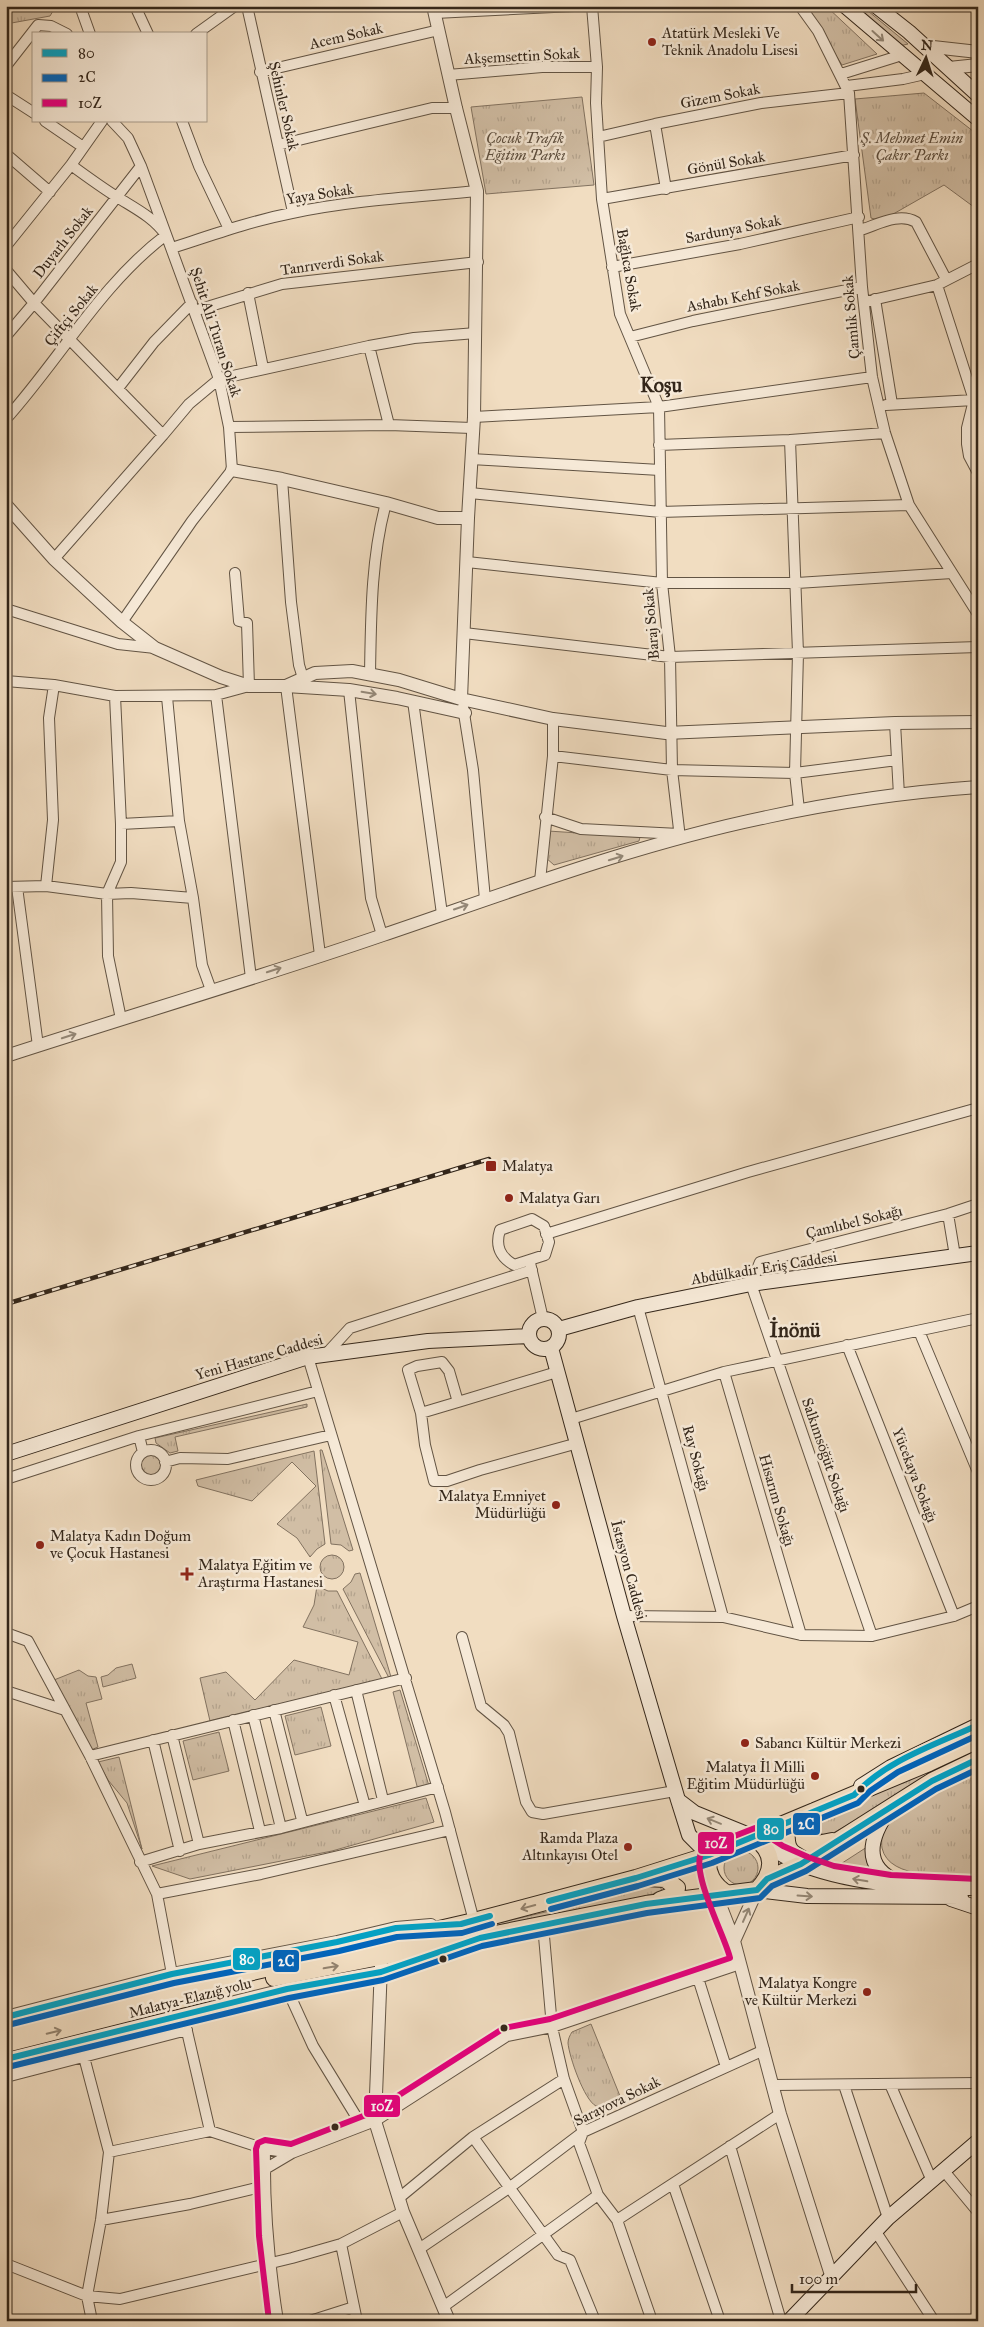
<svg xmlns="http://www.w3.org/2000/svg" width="984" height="2327" font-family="'IM FELL Great Primer',serif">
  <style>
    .grass { fill: url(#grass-tufts); stroke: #827260 }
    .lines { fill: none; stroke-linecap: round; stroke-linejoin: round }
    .minor-casing { stroke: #625444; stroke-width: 12 }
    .tertiary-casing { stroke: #625444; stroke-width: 14 }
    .secondary-casing { stroke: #33261a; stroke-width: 16 }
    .trunk-casing { stroke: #33261a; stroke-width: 18 }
    .minor { stroke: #f6e9d7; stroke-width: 10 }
    .tertiary { stroke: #f6e9d7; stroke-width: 12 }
    .secondary { stroke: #f6e9d7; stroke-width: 14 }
    .trunk { stroke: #f1ddc1; stroke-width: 16 }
    .rail-casing { stroke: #33261a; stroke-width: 4.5 }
    .rail { stroke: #f6e9d7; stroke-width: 2.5; stroke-dasharray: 8; stroke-linecap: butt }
    .bus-1-casing { stroke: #f6e9d7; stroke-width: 10 }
    .bus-2-casing { stroke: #f6e9d7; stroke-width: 10 }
    .bus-3-casing { stroke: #f6e9d7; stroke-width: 10 }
    .bus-1 { stroke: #03a2c5; stroke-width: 6 }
    .bus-2 { stroke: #0065bd; stroke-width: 6 }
    .bus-3 { stroke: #e5007d; stroke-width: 6 }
    .oneway { stroke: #948878 }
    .oneway2 { stroke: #92826e }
    .poi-dot { fill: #8f2418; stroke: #f6e9d7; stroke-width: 2 }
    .bus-dot { fill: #33261a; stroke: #f6e9d7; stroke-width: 2 }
    .labels { text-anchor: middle; stroke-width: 5; stroke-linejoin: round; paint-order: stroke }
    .poi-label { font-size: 15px; fill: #33261a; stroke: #f6e9d7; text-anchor: start }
    .street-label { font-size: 15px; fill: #33261a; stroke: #f6e9d7 }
    .park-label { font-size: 15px; font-style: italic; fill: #5a4c3d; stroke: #f6e9d7 }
    .district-label { font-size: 20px; font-weight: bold; fill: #33261a; stroke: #f6e9d7 }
    .line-badge { stroke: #f6e9d7; stroke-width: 2 }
    .badge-label { font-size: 14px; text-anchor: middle; font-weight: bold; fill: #fff }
  </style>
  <defs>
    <pattern id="grass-tufts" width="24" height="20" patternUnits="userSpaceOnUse" patternTransform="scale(1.25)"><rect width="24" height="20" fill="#d1bea5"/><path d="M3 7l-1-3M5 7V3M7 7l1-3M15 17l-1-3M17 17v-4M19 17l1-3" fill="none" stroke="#b4a38d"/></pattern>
  </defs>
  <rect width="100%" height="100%" fill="#f1ddc1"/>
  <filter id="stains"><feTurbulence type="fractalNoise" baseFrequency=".004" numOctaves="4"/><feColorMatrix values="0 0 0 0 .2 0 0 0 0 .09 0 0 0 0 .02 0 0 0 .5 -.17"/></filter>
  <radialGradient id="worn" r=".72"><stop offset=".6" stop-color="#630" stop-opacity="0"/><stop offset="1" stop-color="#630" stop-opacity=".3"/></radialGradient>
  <path class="grass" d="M6,6H56L50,16L6,24Z
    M804,6H826L877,54L842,65Z
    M852,6H862L908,44L895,47Z
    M924,93L978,135V210L944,185L881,221L871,218L855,99Z
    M582,97L594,185L486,194L471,107Z
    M548,831L640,837L639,841L554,865L545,857Z
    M307,1404V1407L175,1437L178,1451L170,1453L156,1443L155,1438Z
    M320,1450H322L353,1550L349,1551L341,1545L331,1544Z
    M314,1451L325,1544L317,1549L310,1557L297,1538L277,1524L316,1486L292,1462L252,1501L198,1486L196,1480Z
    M141 1464a11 11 0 1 1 22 0a11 11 0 1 1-22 0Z
    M320 1567a12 12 0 1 1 24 0a12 12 0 1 1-24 0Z
    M360,1573L391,1677L389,1678L343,1589L351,1582L355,1574Z
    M317,1586L328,1591H337L382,1679L210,1721L200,1678L226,1672L255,1700L294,1660L349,1675L358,1642L303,1627L314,1605Z
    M132,1664L136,1678L103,1687L101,1677L108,1675L116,1668Z
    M79,1670L88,1676L96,1677L102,1699L86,1703L98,1747L91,1750L54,1680Z
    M400,1690L429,1786L418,1790L393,1692Z
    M321,1707L331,1746L295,1755L285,1716Z
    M219,1732L229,1771L193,1780L183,1741Z
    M978,1747V1755L922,1783L826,1837L810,1824Z
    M119,1757L142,1849L127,1803L108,1780L98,1762Z
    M978,1771V1875C951,1875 889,1881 882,1848C881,1842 882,1831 886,1826C898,1807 956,1782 978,1771Z
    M426,1798L434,1822L332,1851L190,1879L152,1866Z
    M867,1847L876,1873L836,1867Z
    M724 1868a17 17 0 1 1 34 0a17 17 0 1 1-34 0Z
    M659,1881L662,1892L398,1952L396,1947L601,1899Z
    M591,2024L622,2101C614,2104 605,2109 596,2106C584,2100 569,2056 568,2043C568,2039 570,2035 572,2032Z"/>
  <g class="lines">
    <defs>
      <path id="minor" d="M80,6L90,34
        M135,6L148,34
        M247,6L293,212
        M800,6L818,31L849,93L862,287L872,377L885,433L909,505L978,614
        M435,13L574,6
        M196,34L235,6
        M6,66L38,25L51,26L67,34
        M260,72L439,30
        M841,74L902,55
        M448,75L542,67H597
        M847,86L903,79L925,74
        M6,95L34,113
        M45,121L83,147
        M112,121L128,138L141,166L219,379L229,427L232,470L192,521L122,622
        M182,121L199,166L229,229
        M655,124L666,189
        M598,137L655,124L761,103L849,93
        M278,145L432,108H456
        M6,154L50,192
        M602,199L854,155
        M860,230C877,225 899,212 916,222L946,279
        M6,246L71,165L102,121
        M172,248C212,235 251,221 292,213C353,200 416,197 477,191
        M612,267L740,244L859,217
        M6,270L34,303L163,435L189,404L219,379L369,346L414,338L476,333
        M937,285L974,400L967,428V444L969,456L978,473
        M248,293L263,368
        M875,299L892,404
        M864,302L937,285L978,264
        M194,311L282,284L478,262
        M6,336L34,303L141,166
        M630,337L693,321L862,287
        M369,346L389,425L472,428
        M119,387L154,342L192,303
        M886,405L974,400L978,402
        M474,417L659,407L620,314L602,199L596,103L597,67L592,6
        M6,419C60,359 101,284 166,235C153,217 136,209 117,197C101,187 86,176 71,165
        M229,427L389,425
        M659,445L790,440
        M471,459L660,470
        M282,479L291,602L299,665L303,678
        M470,493L660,512L909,505
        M54,559L163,435
        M467,562L662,583H797L952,573
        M6,609L118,644L155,648
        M464,633L670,657L978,647
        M370,674C371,617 371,558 386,503
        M6,681L54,685L115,696L216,695L249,686L247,623L239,621L235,573
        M286,686L320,955
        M349,690L371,898L382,935
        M216,695L251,978
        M167,697L179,821L193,898
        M413,701L442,914
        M463,707L473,770L485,899
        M895,723L899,795
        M553,756L672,770L795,773L897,760
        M799,810L795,773L798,653L790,440L885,433
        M545,817L581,829L679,834
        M121,824L179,821
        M680,838L672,770L670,657L662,583L659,407L872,377
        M540,881L553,756V719
        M46,886L107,894L121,862V824L115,696
        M6,887L46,886L53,820L49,718L54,685
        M17,887L38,1046
        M121,1019L108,956L107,894L131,893L193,898L202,965L211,990
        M948,1214L955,1256
        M532,1219L544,1226L549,1242L545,1255L514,1265C500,1257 495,1246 500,1230Z
        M546,1234L748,1172L978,1108
        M530,1263L543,1319
        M638,1307L723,1617
        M919,1331L978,1472
        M847,1345L954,1616
        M327,1353L350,1328L532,1270
        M308,1357L445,1812L474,1921
        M557,1372L458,1402L449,1371L442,1362L417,1366L408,1370L421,1413L425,1445L434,1481H447L480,1470L578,1443
        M724,1372L801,1635
        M421,1413L458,1402
        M571,1419L724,1372L978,1318
        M136 1465a15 15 0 1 1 30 0a15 15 0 1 1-30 0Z
        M143,1452L139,1436L318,1391
        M165,1462L180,1458L228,1459L331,1435
        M6,1479L139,1436
        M624,1616L723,1617L801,1635L872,1636L954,1616L978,1606
        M6,1633L28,1641L90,1756L157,1894L172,1974
        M872,1636L751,1284L760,1262L948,1214L978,1204
        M462,1637L481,1706L504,1725L509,1733L526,1802L532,1812L543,1814L675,1791
        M356,1690L383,1800
        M6,1691L65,1710
        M334,1695L365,1806
        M274,1710L302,1820
        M253,1715L281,1828
        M233,1720L260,1831
        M172,1735L199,1844
        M153,1740L180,1851
        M90,1756L406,1678
        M140,1862L199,1844L281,1828L438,1787
        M157,1894L261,1874L450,1830
        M543,1925L552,2027L564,2079L583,2132L579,2143L598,2195L617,2220L652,2321
        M698,1978L726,2067
        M287,1989L313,2046L362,2126
        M84,2057L109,2152L101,2220L87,2296L92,2321
        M6,2077L187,2030
        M890,2084L932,2181
        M774,2085L978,2083
        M844,2085L888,2218
        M210,2131L265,2149L292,2153L375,2121L507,2036L552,2027L740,1964
        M473,2137L558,2255L570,2260L595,2321
        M730,2146L781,2321
        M265,2149C264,2207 269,2264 278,2321
        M109,2152L210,2131L183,2014
        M265,2169L292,2153
        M944,2171L978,2212
        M673,2184L720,2321
        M399,2198L473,2137L564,2079
        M101,2220L190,2204L265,2186
        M617,2220L780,2114
        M876,2232L934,2321
        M341,2244L357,2321
        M419,2249L509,2188L583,2132L764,2050
        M6,2264L87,2296L120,2299L292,2258L341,2244L403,2212
        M443,2307L598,2195
        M310,2321L354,2307"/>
      <path id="tertiary" d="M433,6L456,108L477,191L474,417L468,518
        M924,46L978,52
        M949,68L978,65
        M232,470L282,479L386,503L438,518H468L461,699
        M6,505L54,559L122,622L155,648L221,677L249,686H286L349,690L397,698L465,713
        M286,686L315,673L352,671L399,680L461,699L553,719L666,733L895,723L978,722
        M6,1056C132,1015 258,978 383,935C510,892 636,844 767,817C836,802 907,792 978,787
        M714,1889L734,1941L780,2114L831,2275
        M734,1941L757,1890
        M381,1965L375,2121L403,2212L449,2321
        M6,2017L172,1974L337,1942L396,1928L431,1925
        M6,2059L287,1989L381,1972L445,1950"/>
      <path id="secondary" d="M845,6L978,119
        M876,6L909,32L978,95
        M529 1334a15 15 0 1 1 30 0a15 15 0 1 1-30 0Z
        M559,1329L638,1307L751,1284L978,1253
        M551,1348L624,1616L678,1800L689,1835L709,1855
        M6,1454L308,1357L428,1341L529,1336
        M861,1786L891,1767L978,1725
        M678,1800L695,1813L754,1837
        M889,1810C870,1837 861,1867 898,1882
        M762,1843C775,1850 789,1860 803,1865C859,1886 919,1887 978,1888
        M757,1890L807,1896L961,1897
        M951,1899L978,1908
        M789,2321L888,2218L978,2141"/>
      <path id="trunk" d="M816,1810L803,1829L804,1840L812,1845L832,1841
        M709,1855C705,1872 714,1886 728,1894
        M645,1878L665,1879L677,1888L676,1894L660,1900
        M767,1879L801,1864L932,1781L978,1759
        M274,1978L646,1904L757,1890C775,1871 775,1853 754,1837
        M6,2031L109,2005L474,1921L636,1878L709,1855L929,1763L978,1740
        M6,2044L208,1993"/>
    </defs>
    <use href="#minor" class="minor-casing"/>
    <use href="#tertiary" class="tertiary-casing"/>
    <use href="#secondary" class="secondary-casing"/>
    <use href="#trunk" class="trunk-casing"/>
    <use href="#minor" class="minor"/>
    <use href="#tertiary" class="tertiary"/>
    <use href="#secondary" class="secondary"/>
    <use href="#trunk" class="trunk"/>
    <defs>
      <path id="rail" d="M6,1304L489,1159"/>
    </defs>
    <use href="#rail" class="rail-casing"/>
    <use href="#rail" class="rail"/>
    <defs>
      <path id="bus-1" d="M549,1901L636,1878L709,1855L854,1795C887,1760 935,1745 978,1725
        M6,2017L172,1974L337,1942L396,1928L461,1924L490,1916
        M6,2059L287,1989L381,1972L480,1938L646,1904L757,1890L767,1879L801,1864L932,1781L978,1759"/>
      <path id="bus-2" d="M551,1909L638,1886L712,1863L858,1803L870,1791L898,1772L978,1735
        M8,2025L174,1983L339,1951L397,1937L462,1933L492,1924
        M8,2067L289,1998L383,1980L482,1946L647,1913L760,1898L772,1886L806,1871L936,1789L978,1769"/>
      <path id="bus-3" d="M269,2321L259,2236L256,2149L258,2143L265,2140L291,2144L371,2113L504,2028L550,2019L730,1958C725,1935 686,1866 704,1848L755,1828L783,1846L808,1857L834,1866L891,1875L978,1879"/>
    </defs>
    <use href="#bus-1" class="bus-1-casing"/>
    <use href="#bus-2" class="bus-2-casing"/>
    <use href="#bus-3" class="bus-3-casing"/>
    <use href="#bus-1" class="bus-1"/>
    <use href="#bus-2" class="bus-2"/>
    <use href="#bus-3" class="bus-3"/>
  </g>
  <defs><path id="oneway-shaft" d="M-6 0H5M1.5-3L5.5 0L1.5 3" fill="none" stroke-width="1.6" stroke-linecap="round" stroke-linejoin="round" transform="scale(1.25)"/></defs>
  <g class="oneway">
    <use href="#oneway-shaft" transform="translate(878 36) rotate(42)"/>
    <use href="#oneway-shaft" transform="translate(369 693) rotate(9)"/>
    <use href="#oneway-shaft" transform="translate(616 858) rotate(-17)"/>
    <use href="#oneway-shaft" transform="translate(461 907) rotate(-19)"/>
    <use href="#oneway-shaft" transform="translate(274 970) rotate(-18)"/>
    <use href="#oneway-shaft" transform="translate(69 1036) rotate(-18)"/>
    <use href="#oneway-shaft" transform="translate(714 1821) rotate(-158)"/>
    <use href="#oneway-shaft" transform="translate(860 1880) rotate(-170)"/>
    <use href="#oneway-shaft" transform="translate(805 1896) rotate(4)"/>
    <use href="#oneway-shaft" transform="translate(746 1915) rotate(-66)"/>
  </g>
  <g class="oneway2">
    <use href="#oneway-shaft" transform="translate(528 1907) rotate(165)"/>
    <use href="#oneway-shaft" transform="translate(331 1967) rotate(-10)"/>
    <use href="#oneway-shaft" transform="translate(54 2032) rotate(-14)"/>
  </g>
  <g class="poi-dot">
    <circle cx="652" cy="42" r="5"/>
    <rect x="485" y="1160" width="12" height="12" rx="2.5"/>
    <circle cx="509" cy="1198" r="5"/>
    <circle cx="556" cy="1505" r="5"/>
    <circle cx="40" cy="1545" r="5"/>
    <path d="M184.5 1566.5h5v5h5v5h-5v5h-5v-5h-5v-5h5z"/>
    <circle cx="745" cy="1743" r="5"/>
    <circle cx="815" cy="1776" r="5"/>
    <circle cx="628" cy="1847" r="5"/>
    <circle cx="867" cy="1992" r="5"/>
  </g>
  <g class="bus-dot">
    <circle cx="861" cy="1789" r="4.5"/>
    <circle cx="443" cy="1959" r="4.5"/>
    <circle cx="504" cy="2028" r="4.5"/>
    <circle cx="335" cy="2127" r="4.5"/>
  </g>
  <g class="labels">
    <g class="poi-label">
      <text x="662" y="38">Atatürk Mesleki Ve<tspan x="662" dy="17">Teknik Anadolu Lisesi</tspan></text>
      <text x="502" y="1171">Malatya</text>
      <text x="519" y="1203">Malatya Garı</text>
      <text x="546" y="1501" text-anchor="end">Malatya Emniyet<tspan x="546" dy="17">Müdürlüğü</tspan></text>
      <text x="50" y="1541">Malatya Kadın Doğum<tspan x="50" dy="17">ve Çocuk Hastanesi</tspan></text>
      <text x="198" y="1570">Malatya Eğitim ve<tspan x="198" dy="17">Araştırma Hastanesi</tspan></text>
      <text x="755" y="1748">Sabancı Kültür Merkezi</text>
      <text x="805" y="1772" text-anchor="end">Malatya İl Milli<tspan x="805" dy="17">Eğitim Müdürlüğü</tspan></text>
      <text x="618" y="1843" text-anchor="end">Ramda Plaza<tspan x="618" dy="17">Altınkayısı Otel</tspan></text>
      <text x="857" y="1988" text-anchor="end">Malatya Kongre<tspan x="857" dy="17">ve Kültür Merkezi</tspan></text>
    </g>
    <g class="street-label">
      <text transform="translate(346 36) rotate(-13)" y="5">Acem Sokak</text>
      <text transform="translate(522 56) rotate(-3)" y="5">Akşemsettin Sokak</text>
      <text transform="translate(720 96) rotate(-11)" y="5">Gizem Sokak</text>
      <text transform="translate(284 106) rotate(77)" y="5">Şehinler Sokak</text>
      <text transform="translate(726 163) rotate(-10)" y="5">Gönül Sokak</text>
      <text transform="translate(320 194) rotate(-9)" y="5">Yaya Sokak</text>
      <text transform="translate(733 229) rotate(-11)" y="5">Sardunya Sokak</text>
      <text transform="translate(63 242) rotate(-52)" y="5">Duyarlı Sokak</text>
      <text transform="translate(332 263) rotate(-8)" y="5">Tanrıverdi Sokak</text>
      <text transform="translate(629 270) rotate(80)" y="5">Bağlıca Sokak</text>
      <text transform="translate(743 296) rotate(-11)" y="5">Ashabı Kehf Sokak</text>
      <text transform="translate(71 315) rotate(-51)" y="5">Çiftçi Sokak</text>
      <text transform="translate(851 317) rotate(-95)" y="5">Çamlık Sokak</text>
      <text transform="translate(216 332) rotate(72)" y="5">Şehit Ali Turan Sokak</text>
      <text transform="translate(651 624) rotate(-95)" y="5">Baraj Sokak</text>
      <text transform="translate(854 1222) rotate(-14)" y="5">Çamlıbel Sokağı</text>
      <text transform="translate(764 1268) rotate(-9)" y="5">Abdülkadir Eriş Caddesi</text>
      <text transform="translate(259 1357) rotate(-16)" y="5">Yeni Hastane Caddesi</text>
      <text transform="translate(826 1455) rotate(71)" y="5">Salkımsöğüt Sokağı</text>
      <text transform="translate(696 1458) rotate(75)" y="5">Ray Sokağı</text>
      <text transform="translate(915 1475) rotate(69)" y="5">Yücekaya Sokağı</text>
      <text transform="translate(777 1500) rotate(74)" y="5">Hisarım Sokağı</text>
      <text transform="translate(629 1570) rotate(75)" y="5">İstasyon Caddesi</text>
      <text transform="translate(190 1998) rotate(-14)" y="5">Malatya-Elazığ yolu</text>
      <text transform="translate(617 2101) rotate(-26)" y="5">Sarayova Sokak</text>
    </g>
    <g class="park-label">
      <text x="525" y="143">Çocuk Trafik<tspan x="525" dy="17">Eğitim Parkı</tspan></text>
      <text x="912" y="143">Ş. Mehmet Emin<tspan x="912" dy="17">Çakır Parkı</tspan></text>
    </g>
    <g class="district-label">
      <text x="661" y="392">Koşu</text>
      <text x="795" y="1337">İnönü</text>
    </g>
  </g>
  <g class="line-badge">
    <rect x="792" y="1812" width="29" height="24" rx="5" fill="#0065bd"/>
    <rect x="756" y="1817" width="29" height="24" rx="5" fill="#03a2c5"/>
    <rect x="697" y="1831" width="38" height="24" rx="5" fill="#e5007d"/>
    <rect x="232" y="1947" width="29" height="24" rx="5" fill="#03a2c5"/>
    <rect x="272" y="1949" width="28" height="24" rx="5" fill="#0065bd"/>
    <rect x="363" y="2094" width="38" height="24" rx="5" fill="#e5007d"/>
  </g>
  <g class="badge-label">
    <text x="806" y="1829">2C</text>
    <text x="771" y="1834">80</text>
    <text x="716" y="1848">10Z</text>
    <text x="247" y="1964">80</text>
    <text x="286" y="1966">2C</text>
    <text x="382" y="2111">10Z</text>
  </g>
  <rect width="984" height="2327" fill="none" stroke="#f1ddc1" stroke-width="25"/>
  <rect x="8" y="8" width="969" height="2312" fill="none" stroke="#33261a" stroke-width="2.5"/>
  <rect x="12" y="12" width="959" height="2302" fill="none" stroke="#33261a"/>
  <rect x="32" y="32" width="175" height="90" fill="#f6e9d7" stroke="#a89b8b"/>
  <rect x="42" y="49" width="25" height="8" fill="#03a2c5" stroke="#a89b8b"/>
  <text x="78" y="58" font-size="15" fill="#33261a">80</text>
  <rect x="42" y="74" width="25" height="8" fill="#0065bd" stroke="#a89b8b"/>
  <text x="78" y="82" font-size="15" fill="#33261a">2C</text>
  <rect x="42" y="99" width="25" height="8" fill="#e5007d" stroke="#a89b8b"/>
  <text x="78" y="108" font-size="15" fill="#33261a">10Z</text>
  <g transform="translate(926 58) rotate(4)" stroke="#f6e9d7" stroke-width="4" paint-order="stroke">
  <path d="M0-4L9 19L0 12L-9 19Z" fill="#33261a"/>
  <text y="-8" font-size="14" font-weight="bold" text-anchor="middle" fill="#33261a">N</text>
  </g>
  <path d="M792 2284v8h124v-8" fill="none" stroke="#33261a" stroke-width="2.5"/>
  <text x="799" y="2284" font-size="15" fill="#33261a" stroke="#f6e9d7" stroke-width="4" paint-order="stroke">100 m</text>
  <rect width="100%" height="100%" filter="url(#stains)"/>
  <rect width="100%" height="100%" fill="url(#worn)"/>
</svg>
